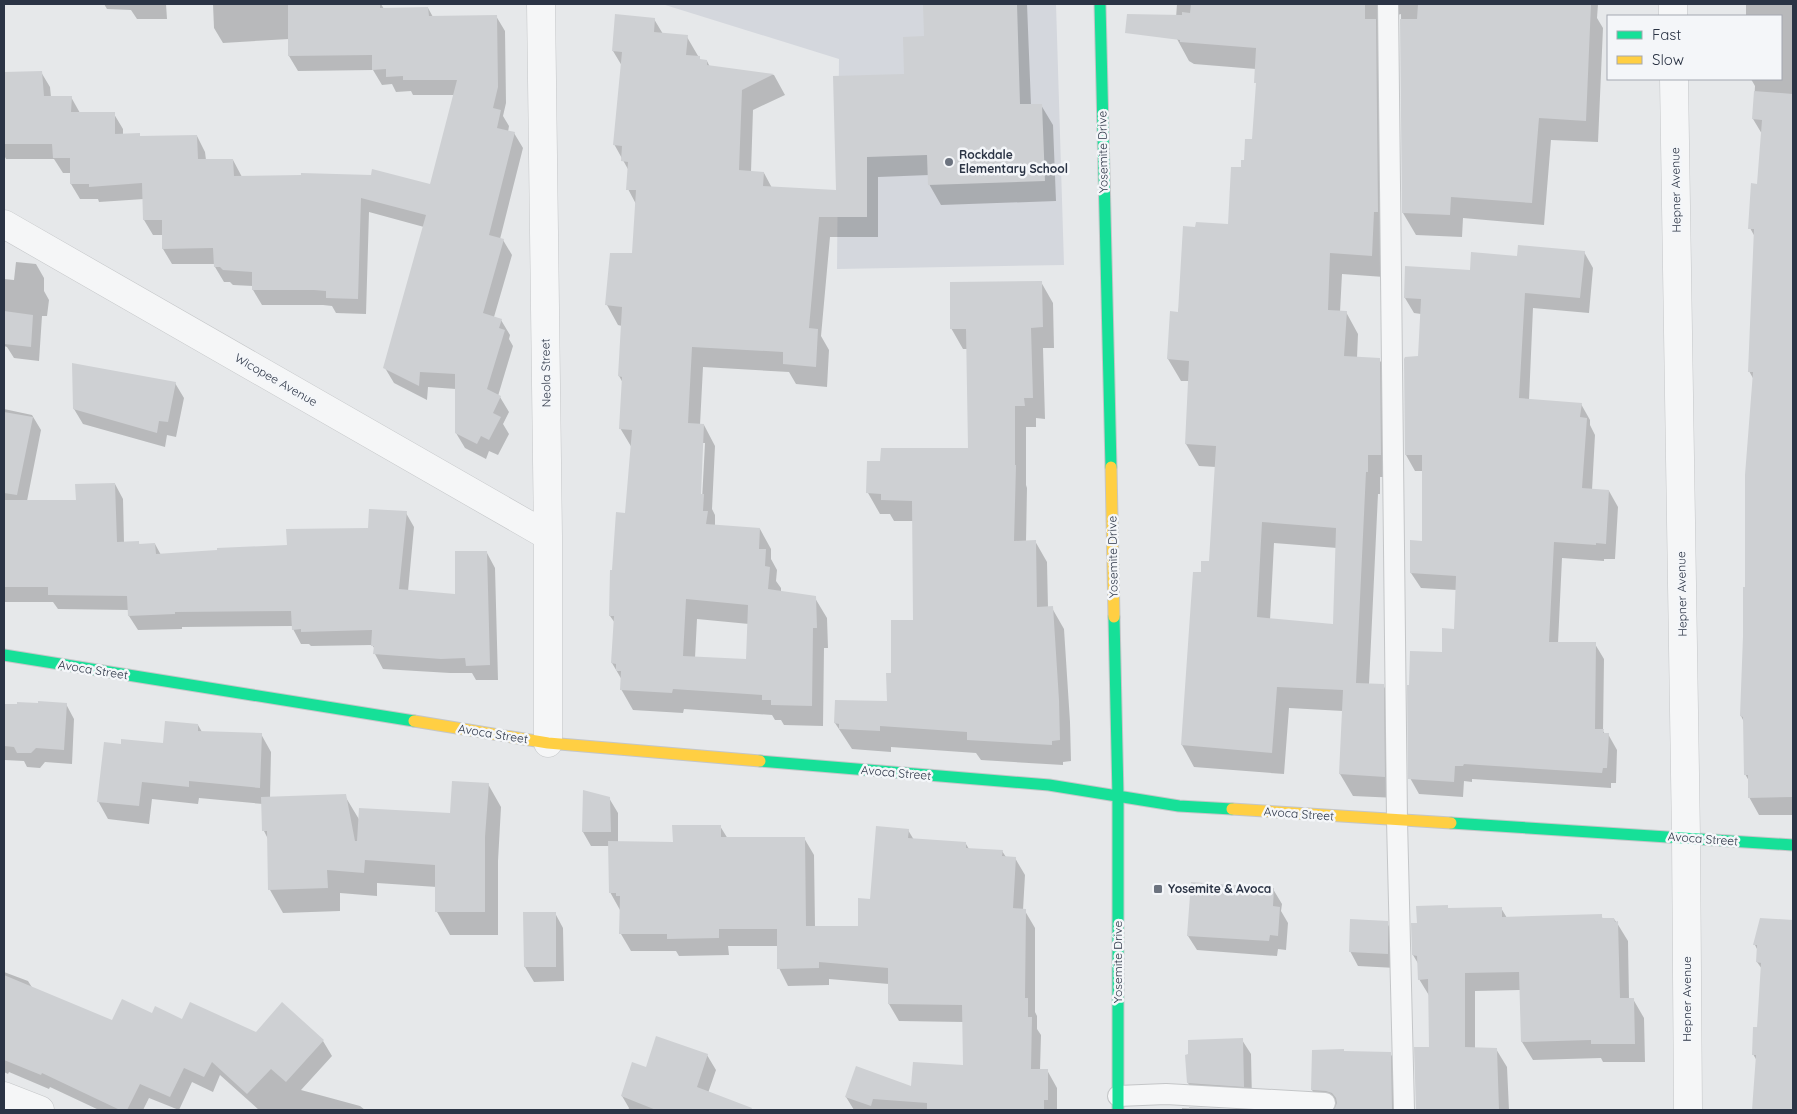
<svg xmlns="http://www.w3.org/2000/svg" width="1797" height="1114" font-family="Quicksand,sans-serif">
  <style>
    .built { fill: #d4d7dd }
    .shadow { fill: #0003; fill-rule: evenodd }
    .building { fill: #ced0d3; fill-rule: evenodd }
    .lines { fill: none; stroke-linecap: round; stroke-linejoin: round }
    .lane-casing { stroke: #c4c6c8; stroke-width: 22 }
    .street-casing { stroke: #c4c6c8; stroke-width: 29 }
    .fast-casing { stroke: #c4c6c8; stroke-width: 13 }
    .slow-casing { stroke: #c4c6c8; stroke-width: 13 }
    .lane { stroke: #f5f6f7; stroke-width: 20 }
    .street { stroke: #f5f6f7; stroke-width: 28 }
    .fast { stroke: #16e098; stroke-width: 11 }
    .slow { stroke: #ffcf43; stroke-width: 11 }
    .poi-dot { fill: #6c737f; stroke: #f4f6f9; stroke-width: 2 }
    .labels { text-anchor: middle; stroke-width: 5; stroke-linejoin: round; paint-order: stroke }
    .street-label { font-size: 12px; fill: #2b3445; stroke: #f4f6f9 }
    .poi-label { font-size: 12px; font-weight: bold; fill: #2b3445; stroke: #f4f6f9; text-anchor: start }
  </style>
  <rect width="100%" height="100%" fill="#e6e8ea"/>
  <path class="built" d="M662,4H1056L1064,265L837,269L839,59Z"/>
  <path class="shadow" d="M104,4H166L167,19H137L131,10L107,9Z
    M213,4H381L384,9L428,8L433,17L496,16L505,31L506,103L503,116L509,126L508,132L514,133L523,148L500,239L503,240L512,255L494,317L501,320L510,335L509,339L513,346L498,396L500,397L509,412L503,424L509,434L498,455L489,451L486,459L465,448L456,433V389L428,387L427,400L394,383L385,368L424,227L369,212L366,314L336,313L332,306L323,305H262L253,290V286L233,285L230,282H224L215,267V264H172L163,249V235H153L144,220V199L99,202L98,199H80L71,184V173H63L54,159H6L4,155V73L41,72L50,87L51,97H71L80,113L114,114L123,129V135H139L141,138L197,136L205,152L206,160H233L242,177L431,185L454,95H413L411,91L396,92L392,84L382,85L373,70L298,71L289,56V39L223,43L214,28Z
    M925,4H1027L1031,105H1041L1053,125L1056,201L941,205L929,184V175L878,177V237H830L821,336L829,350L827,387L796,384L789,372L703,367L700,425H704L715,446L712,509L715,515V526L760,529L771,549V559L777,570L776,581L781,588V592L815,598L827,618L828,648H824L823,726L784,725L781,720H775L772,715L684,709L683,713L633,710L621,689L622,680L612,663L615,623L610,616L613,572L626,514L632,448L620,428L623,383L619,376L622,326L618,325L607,305L633,255L636,204L628,189L629,171L614,144L622,66L613,51L654,19L663,34L687,37L701,61H707L710,67L774,75L785,95L753,110L751,172L764,173L772,188L837,191L905,75L926,37ZM702,443H705L702,500H699ZM697,619L749,624L747,661L695,658Z
    M1177,4H1598L1597,18L1603,28L1598,142L1551,140L1544,225L1463,218L1462,237L1416,235L1403,213L1401,14L1394,16L1384,277L1342,274L1340,312H1346L1358,334L1357,358L1379,359L1392,381L1393,477H1380V494H1378L1369,684L1383,685L1396,707L1397,798L1353,796L1340,774L1343,711L1289,708L1284,774L1194,767L1182,745L1202,574L1210,563L1216,467L1199,466L1186,444L1190,381H1181L1168,359L1196,228L1229,225L1242,168L1254,141L1257,85L1256,69L1194,64L1189,61L1177,39L1175,32ZM1274,543L1337,548L1334,625L1270,620Z
    M1746,4H1793V815H1759L1749,797V781L1745,774L1744,722L1741,716L1754,380L1749,371L1755,237L1750,228L1758,185L1762,134L1753,119L1755,86L1751,79H1781V16H1746Z
    M1584,252L1593,268L1589,313L1533,308L1529,400L1581,404L1590,420V425L1595,435L1592,490L1609,491L1618,507L1615,559H1604V561L1562,558L1558,643L1595,644L1604,659L1603,731L1605,734H1608L1617,750L1616,783H1611V788L1472,779V782L1464,781L1463,797L1419,794L1410,778L1455,630L1457,590L1421,588L1411,573L1424,542L1423,471H1415L1406,455L1419,358L1421,314L1414,313L1405,298L1471,271L1518,257Z
    M16,262L36,264L44,278V291L49,300L47,316H42L39,361L14,358L7,347L4,346V279L14,280Z
    M1041,282L1053,303L1054,348H1043L1045,419L1036,418V427H1026V485L1027,488L1026,542L1035,541L1047,562L1048,608H1052L1064,629L1070,722L1071,761L1063,762V765L981,760L976,753L891,747V752L852,749L835,723L889,702L892,674L915,621L913,521H894L890,514H880L868,493V463L969,450L968,349H963L951,328Z
    M175,383L184,398L176,437L167,435L165,447L83,424L74,409Z
    M4,409L32,415L41,430L27,501L77,502L115,484L123,499L124,543L138,542L140,545L155,544L161,555L288,546L369,529L406,513L414,527L408,591L456,595L487,553L495,568L498,680H476L472,673H450L383,669L375,654V649L372,645L311,646L309,644H301L293,629V626L182,627V629L138,630L129,616V610L58,609L53,602H4Z
    M66,704L74,719L72,764L45,762L40,768L27,767L24,761L4,760V705Z
    M198,725L202,732L261,734L271,752L270,798L345,796L360,821L451,814L488,784L501,807L498,861V935H450L437,912V887L377,883V896L340,893V911L283,913L270,890L268,839L264,831L263,804L199,798L198,804L152,799L149,824L108,819L98,801L122,745H164Z
    M609,798L618,813V842L674,843L720,826L728,839L804,838L814,855L815,927H860L871,900L908,830L914,840L966,844L969,849L1002,851L1006,857L1015,858L1025,875L1023,910L1025,911L1035,928V1012L1037,1016V1029L1041,1035L1040,1070H1047L1057,1088V1110H854L846,1097L912,1088L965,1066L964,1022L899,1021L889,1004V984L829,979V985L788,986L779,968L778,946H728L729,955L679,956L676,951H631L621,934L620,910L610,892V846H591L583,832Z
    M1273,889L1282,904L1281,911L1288,923L1286,950L1278,949L1277,956L1197,950L1188,936Z
    M1501,908L1507,918L1601,916L1604,920L1614,919L1617,923L1628,941L1629,999H1633L1644,1018L1645,1062H1603L1601,1058L1533,1060L1522,1042L1520,990L1475,991V1049H1496L1507,1067L1509,1110H1417L1416,1048H1431L1430,997L1419,979V965L1413,955L1418,924L1448,909Z
    M555,913L563,928L564,981L534,982L525,967Z
    M1761,920L1793,921V1110H1753L1757,1061L1753,1054L1758,1028L1762,969L1757,962L1758,951L1755,945Z
    M1387,923L1395,937L1396,968L1358,966L1350,951Z
    M4,972L28,981L33,989L112,1022L153,1015L256,1033L282,1004L323,1041L332,1056L301,1090L360,1106L365,1110H259L220,1075L213,1092L192,1082L179,1110L149,1098L143,1110H99L50,1087L49,1089L9,1072L8,1074L4,1072Z
    M1242,1040L1251,1054L1252,1101L1197,1098L1188,1083L1190,1055Z
    M1344,1052L1390,1053L1401,1071L1402,1110H1336L1337,1109L1323,1108L1312,1090Z
    M707,1055L716,1070L707,1096L712,1106L710,1110H628L629,1108L622,1096L647,1068Z
    M1182,1108L1221,1110H1182Z"/>
  <path class="building" d="M288,4H380V8L428,7L429,16L497,15L498,87L493,108L501,110L497,128L515,132L489,235L504,239L483,313L502,319L499,328L505,330L487,389L501,396L493,413L501,417L489,440L481,436L477,444L455,433V374L420,372L419,386L383,368L426,215L361,198L358,299L326,298V291L314,290H252V272L223,270L220,267H214L213,248L162,249V220H143L142,183L89,187V184H70V158H53L52,144H4V72L42,71L44,96H72L71,112H115V134L140,133V136L197,135L198,159H233L234,176L301,175V173L371,175L372,169L430,184L457,80H403V76L386,77V69L372,70V55L288,56Z
    M923,4H1017L1020,104H1042L1045,181L928,185L927,155L867,157V217H819L809,328L818,329L816,367L783,364V352L692,347L688,423L704,424L701,494H704L703,511H708L706,524L760,528L759,549H766L765,566L770,567L768,589L816,596L817,628H813L812,706L771,705V700H762V695L673,689L672,693L620,690L621,671H616V664L611,663L614,616H609L610,570H612L616,512L625,513L632,430L619,429L622,377L618,376L622,307L605,305L610,253H632L636,190H626L628,162L621,161L622,146L613,145L622,52L612,51L615,14L655,18L654,32L688,35L686,55L700,56V59L707,60V65L774,74L742,90L739,170L764,172L763,186L836,190L833,76L904,74L903,37L924,36ZM686,599L748,605L746,659L683,656Z
    M1191,4H1365V19H1376L1378,212H1374L1372,256L1330,253L1328,310L1347,311L1344,356L1380,358L1381,455H1368V472H1366L1356,683L1384,684L1385,777L1339,774L1343,690L1277,687L1272,753L1181,745L1193,572H1201V561H1209L1216,446L1185,444L1189,361L1167,359L1170,311L1178,312L1183,226L1195,227L1196,222L1228,224L1231,167H1241V160H1244L1245,139H1252L1256,83H1254L1256,48L1180,42V40L1125,33L1127,14L1182,15V12L1190,13ZM1262,522L1336,528L1333,624L1257,617Z
    M1418,4H1591L1586,121L1539,118L1532,203L1451,197L1450,215L1402,213L1400,19H1417Z
    M1754,91L1793,94V797L1748,798V775H1744L1743,717L1740,716L1743,636V587H1745V475L1753,372H1748L1754,229H1748L1751,183L1757,184L1762,120L1752,119Z
    M1518,245L1585,251L1580,298L1525,293L1519,398L1582,403L1580,417L1587,418L1582,488L1609,490L1606,544L1596,543V545L1554,542L1549,642H1596L1595,729H1604L1603,733H1609L1607,768H1603L1602,773L1464,764L1463,766H1455L1454,782L1408,779L1407,685H1409L1410,651L1442,652V628L1454,629L1456,576L1410,573V540L1422,541V455H1405L1404,359L1405,357L1418,356L1421,299L1404,298L1405,266L1470,270L1471,252L1517,256Z
    M1042,281L1043,327L1031,328L1033,398H1024L1025,406H1015V465H1016L1014,541L1036,540L1037,607L1053,606L1059,700L1060,740L1052,741V745L967,740V732L880,726V731L839,729V724L834,723L835,700L887,701L886,673H891V620H913L912,501L881,500V494L866,493L867,461H880L881,448H968L966,329H950V282Z
    M4,311L33,315L31,347L4,344Z
    M72,363L176,382L168,422L159,421L157,433L73,409Z
    M4,412L33,417L17,495L4,493Z
    M115,483L117,542L139,541V544L155,543L156,554L217,550V548L287,545L286,529L368,528L369,509L407,511L399,589L455,594V551H487L490,665L466,666L465,658L441,659L373,654L374,646H371L372,630L301,632V629L292,630L291,611L175,612V614L128,616L127,596L48,595V587H4V500H76L75,484Z
    M38,701L67,703L64,750L36,748L31,753H17L14,747L4,746V704H17V702L38,703Z
    M165,721L198,724V731L262,733L260,788L189,781V787L142,782L139,806L97,802L104,742L121,744V739L163,743Z
    M452,781L489,783L485,837V912H435V865L365,860L364,873L327,870L328,888L268,890L267,831H262L261,797L346,794L355,841H357L359,808L450,813Z
    M583,790L610,797L611,832H582Z
    M672,825H721V837H805L806,926H858V898L870,899L876,826L909,829L908,838L966,842V848L1003,850L1002,856L1016,857L1013,908L1026,909L1025,998H1028V1017H1032L1031,1069H1048V1100H1044V1110H927V1103L873,1099L871,1106L845,1097L856,1066L911,1086L913,1062L963,1065L962,1005L888,1004V968L819,962V968L777,969V929H719V938L667,939V934H619L620,896H616V893H609L608,841L673,842Z
    M1191,882L1274,888L1273,906L1280,907L1278,936L1270,935L1269,941L1187,936Z
    M1448,905V908L1502,907V917L1602,914V918H1614L1615,922L1618,921L1620,998H1634L1635,1044H1591V1040L1521,1042L1519,972L1465,973V1047L1497,1048L1499,1110H1416L1414,1047H1429L1428,979L1418,980L1417,956L1412,955L1411,923H1417L1416,906Z
    M523,912H556V967H524Z
    M1760,918L1793,920V1110H1752L1756,1055H1752L1753,1027H1757L1761,963L1756,962L1757,945H1753Z
    M1350,919L1388,921V954L1349,952Z
    M4,975L112,1020L122,999L152,1013L155,1006L182,1019L190,1002L256,1032L282,1002L324,1040L286,1082L271,1069L247,1094L212,1062L204,1077L184,1068L170,1097L140,1084L127,1110H120L42,1073L41,1075L4,1060Z
    M656,1036L708,1054L697,1087L752,1108L751,1110H656L621,1096L632,1062L646,1067Z
    M1243,1038L1244,1087L1187,1083L1185,1055L1188,1054V1040Z
    M1344,1049V1051L1391,1052L1392,1110H1334L1337,1103L1336,1098L1332,1093L1326,1091L1311,1090L1312,1050Z
    M1189,1107L1243,1110H1189Z"/>
  <g class="lines">
    <defs>
      <path id="lane" d="M1388,4L1397,820L1404,1110
        M1118,1096L1166,1094L1325,1103"/>
      <path id="street" d="M541,4L548,536V743
        M1673,4V16
        M1674,79L1686,837L1688,1110
        M4,224L548,536
        M4,1096L40,1110"/>
      <path id="fast" d="M1100,4L1111,467
        M1114,617L1118,796V1110
        M4,655L414,721
        M760,761L1049,785L1179,806L1232,809
        M1451,823L1793,845"/>
      <path id="slow" d="M1111,467L1114,617
        M414,721L548,743L760,761
        M1232,809L1451,823"/>
    </defs>
    <use href="#lane" class="lane-casing"/>
    <use href="#street" class="street-casing"/>
    <use href="#fast" class="fast-casing"/>
    <use href="#slow" class="slow-casing"/>
    <use href="#lane" class="lane"/>
    <use href="#street" class="street"/>
    <use href="#fast" class="fast"/>
    <use href="#slow" class="slow"/>
  </g>
  <g class="poi-dot">
    <circle cx="949" cy="162" r="5"/>
    <rect x="1153" y="884" width="10" height="10" rx="2.5"/>
  </g>
  <g class="labels">
    <g class="street-label">
      <text transform="translate(1103 152) rotate(-91)" y="4">Yosemite Drive</text>
      <text transform="translate(1676 190) rotate(-91)" y="4">Hepner Avenue</text>
      <text transform="translate(546 373) rotate(-91)" y="4">Neola Street</text>
      <text transform="translate(276 380) rotate(30)" y="4">Wicopee Avenue</text>
      <text transform="translate(1113 557) rotate(-91)" y="4">Yosemite Drive</text>
      <text transform="translate(1682 594) rotate(-91)" y="4">Hepner Avenue</text>
      <text transform="translate(93 670) rotate(9)" y="4">Avoca Street</text>
      <text transform="translate(493 734) rotate(9)" y="4">Avoca Street</text>
      <text transform="translate(896 773) rotate(5)" y="4">Avoca Street</text>
      <text transform="translate(1299 814) rotate(4)" y="4">Avoca Street</text>
      <text transform="translate(1703 839) rotate(4)" y="4">Avoca Street</text>
      <text transform="translate(1118 962) rotate(-90)" y="4">Yosemite Drive</text>
      <text transform="translate(1687 999) rotate(-90)" y="4">Hepner Avenue</text>
    </g>
    <g class="poi-label">
      <text x="959" y="159">Rockdale<tspan x="959" dy="14">Elementary School</tspan></text>
      <text x="1168" y="893">Yosemite &amp; Avoca</text>
    </g>
  </g>
  <rect width="1797" height="1114" fill="none" stroke="#2b3445" stroke-width="10"/>
  <rect x="1607" y="15" width="175" height="65" fill="#f4f6f9" stroke="#a4a8b1"/>
  <rect x="1617" y="31" width="25" height="8" fill="#16e098" stroke="#a4a8b1"/>
  <text x="1652" y="40" font-size="15" fill="#2b3445">Fast</text>
  <rect x="1617" y="56" width="25" height="8" fill="#ffcf43" stroke="#a4a8b1"/>
  <text x="1652" y="65" font-size="15" fill="#2b3445">Slow</text>
</svg>
